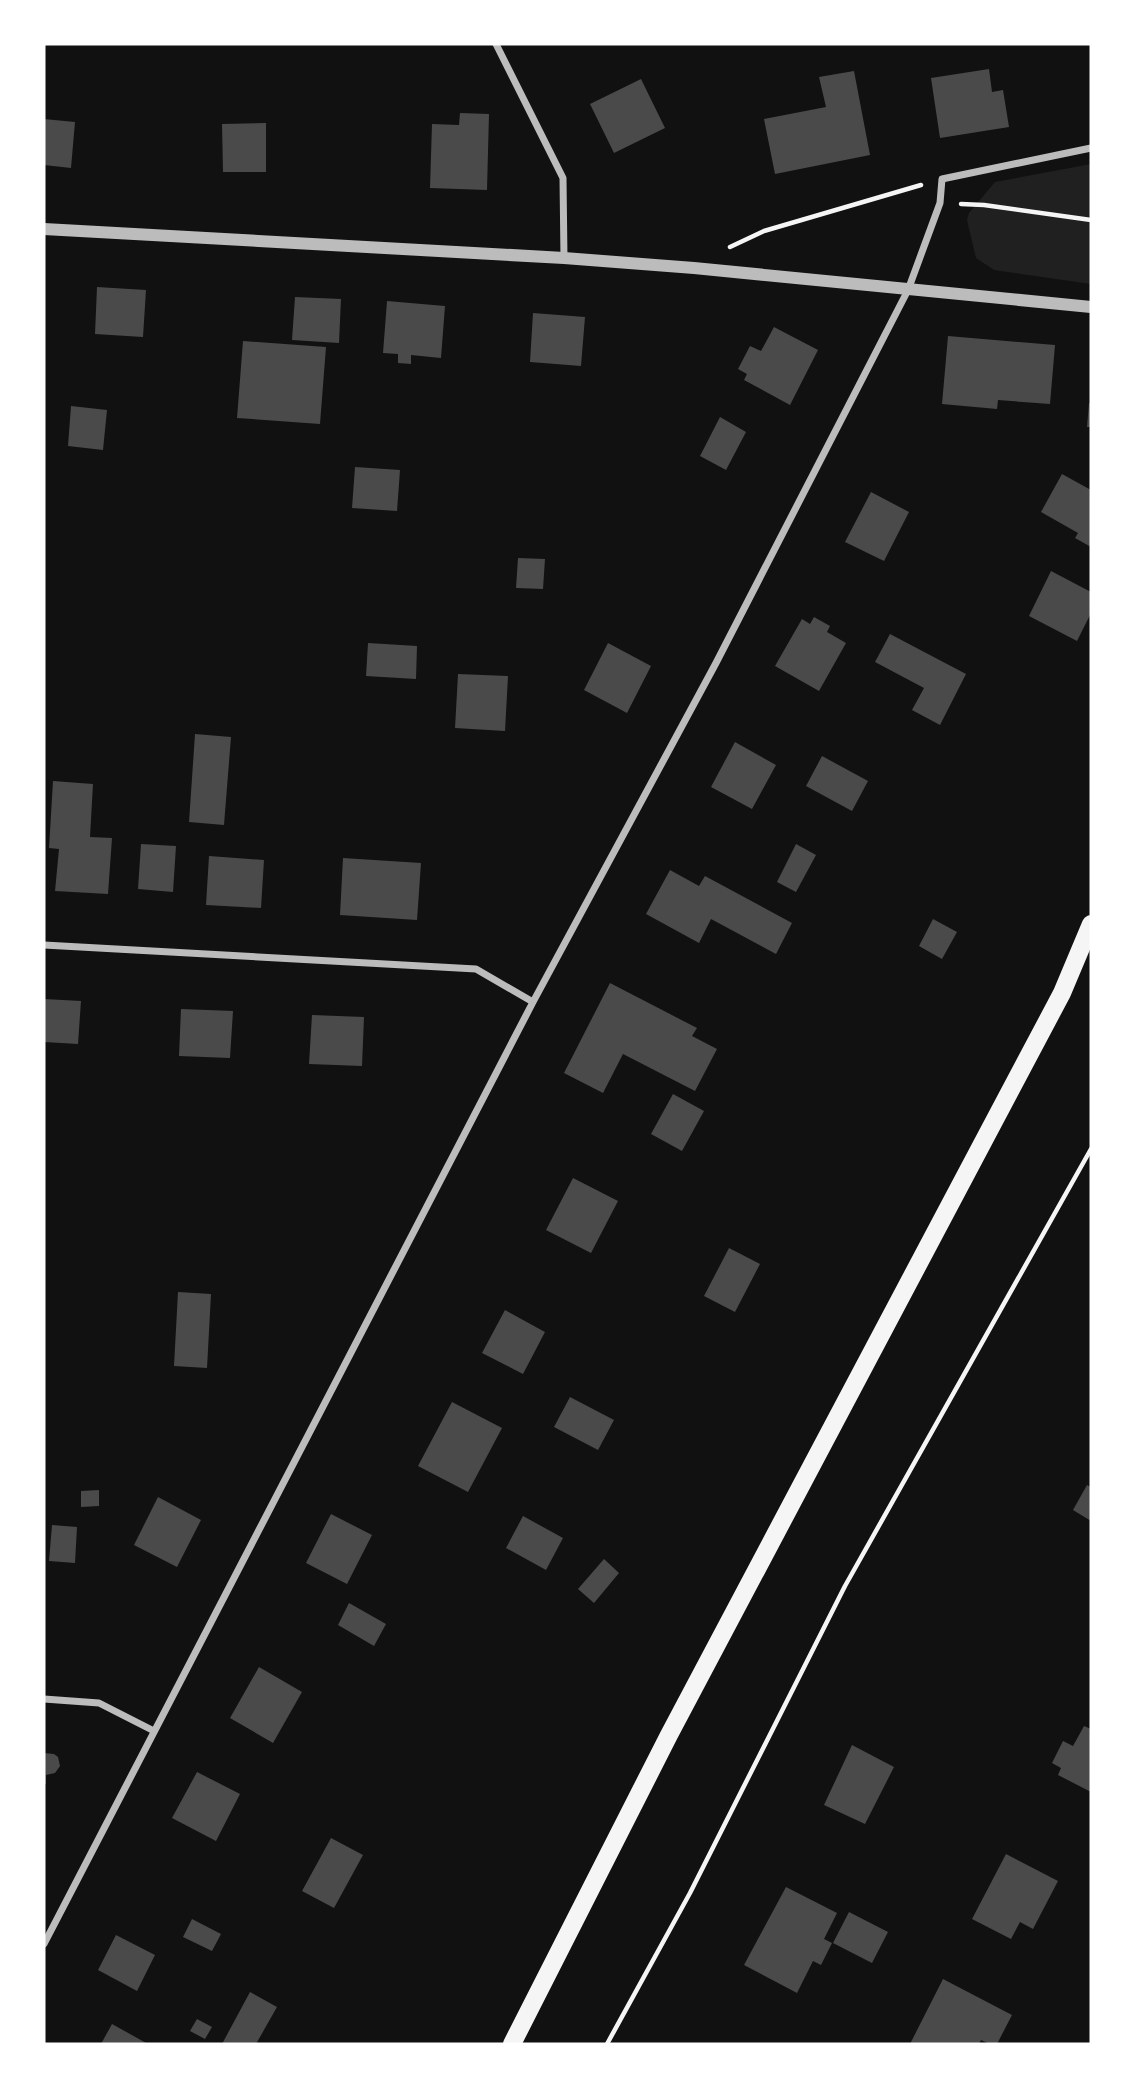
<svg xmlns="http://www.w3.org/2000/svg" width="1135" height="2088" font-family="Raleway,sans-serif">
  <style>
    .green { fill: #202020 }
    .building { fill: #4a4a4a }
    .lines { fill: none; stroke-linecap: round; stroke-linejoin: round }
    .path { stroke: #f5f5f5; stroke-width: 4.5 }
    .minor { stroke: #bcbcbc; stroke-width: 7 }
    .tertiary { stroke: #bcbcbc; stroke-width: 12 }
    .primary { stroke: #f5f5f5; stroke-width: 18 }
  </style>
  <rect width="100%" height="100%" fill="#111"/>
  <path class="green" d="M1091,164V284L994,270L976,258L967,220L969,213L995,182Z"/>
  <path class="building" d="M989,69L992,92L1003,90L1009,127L940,138L931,78Z
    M854,71L870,155L775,174L764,119L826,107L819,77Z
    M641,79L665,128L614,153L590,104Z
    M460,113L489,114L487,190L430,188L432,124L459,125Z
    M44,119L75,122L71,168L44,165Z
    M266,123V172H223L222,124Z
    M97,287L146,290L143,337L95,334Z
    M295,297L341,299L339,343L292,340Z
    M387,301L445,306L441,358L411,355V364L398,363V354L383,353Z
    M533,313L585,317L581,366L530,362Z
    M774,327L818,350L790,405L744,380L747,374L738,369L750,346L761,351Z
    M948,336L1055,345L1050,404L998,400L997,409L942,404Z
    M243,341L326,347L320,424L237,418Z
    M1089,403H1091V427H1087Z
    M71,406L107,410L103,450L68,446Z
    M720,417L746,432L726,470L700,456Z
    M355,467L400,470L397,511L352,508Z
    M1062,474L1091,490V547L1075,538L1078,533L1041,512Z
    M871,492L909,512L884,561L845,542Z
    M518,558L545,559L543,589L516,588Z
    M1051,571L1091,592V613L1077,641L1029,616Z
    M814,617L830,626L827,632L846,643L819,691L775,666L802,619L810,624Z
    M890,634L966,674L940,725L912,710L924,688L875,662Z
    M368,643L417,646L416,679L366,676Z
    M608,643L651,666L627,713L584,690Z
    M458,674L508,676L505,731L455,728Z
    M195,734L231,737L224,825L189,822Z
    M735,742L776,765L752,809L711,787Z
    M822,756L868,781L852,811L806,786Z
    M53,781L93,784L90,837L112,838L108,894L55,891L59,849L49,848Z
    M141,844L176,846L173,892L138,889Z
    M796,844L816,855L796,892L777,882Z
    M209,856L264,860L261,908L206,905Z
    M343,858L421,863L417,920L340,915Z
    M670,870L699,886L705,876L792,923L776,954L711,919L699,943L646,914Z
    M933,919L957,932L942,959L919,946Z
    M610,983L697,1028L692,1036L717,1049L695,1091L623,1054L603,1093L564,1073Z
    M44,999L81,1001L78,1044L44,1042Z
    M181,1009L233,1011L230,1058L179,1056Z
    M312,1015L364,1017L362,1066L309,1064Z
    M673,1094L704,1111L682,1151L651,1134Z
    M573,1178L618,1201L591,1253L546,1230Z
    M729,1248L760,1264L735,1312L704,1296Z
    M178,1292L211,1294L207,1368L174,1366Z
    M505,1310L545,1332L523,1374L482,1353Z
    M570,1397L614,1420L598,1450L554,1427Z
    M452,1402L502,1428L468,1492L418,1466Z
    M1087,1485L1091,1487V1521L1073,1510Z
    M99,1490V1506L81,1507V1491Z
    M158,1497L201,1520L177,1567L134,1545Z
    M331,1514L372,1535L347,1584L306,1563Z
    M523,1516L563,1538L546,1570L506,1548Z
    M52,1525L77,1527L75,1563L49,1561Z
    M604,1559L619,1573L594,1603L578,1589Z
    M349,1603L386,1624L374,1646L338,1625Z
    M259,1667L302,1692L273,1743L230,1718Z
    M1084,1726L1091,1729V1792L1058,1775L1061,1768L1052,1763L1063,1741L1073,1746Z
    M852,1745L894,1767L865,1824L824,1805Z
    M44,1753L54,1754L58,1757L60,1766L55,1773L46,1775V1784L44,1783Z
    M197,1772L240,1794L216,1841L172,1818Z
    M331,1838L363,1855L334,1908L302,1891Z
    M1006,1854L1058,1881L1033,1929L1020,1922L1011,1939L972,1919Z
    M786,1887L837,1913L824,1939L832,1943L821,1965L813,1961L797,1993L744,1965Z
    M849,1912L888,1932L872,1963L833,1943Z
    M192,1919L221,1934L212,1951L183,1937Z
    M116,1935L155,1955L137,1991L98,1970Z
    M943,1979L1012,2015L997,2044H990L981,2040L979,2044H910Z
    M250,1992L277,2007L256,2044H222Z
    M197,2019L212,2027L205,2039L190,2031Z
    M112,2024L148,2044H101Z"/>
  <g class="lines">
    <path class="path" d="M961,204L984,205L1091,220
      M730,247L764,231L921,185
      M607,2044L690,1893L845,1586L1091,1149"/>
    <path class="minor" d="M496,44L563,178L564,258
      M44,945L476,969L533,1002
      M44,1699L99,1703L154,1731
      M44,1944L533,1002L716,663L908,290L940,203L942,179L1091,148"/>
    <path class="tertiary" d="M44,229L564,258L694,268L1091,307"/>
    <path class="primary" d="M512,2044L669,1735L1062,993L1091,924"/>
  </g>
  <rect width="1135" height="2088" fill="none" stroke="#ffffff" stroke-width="91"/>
</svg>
